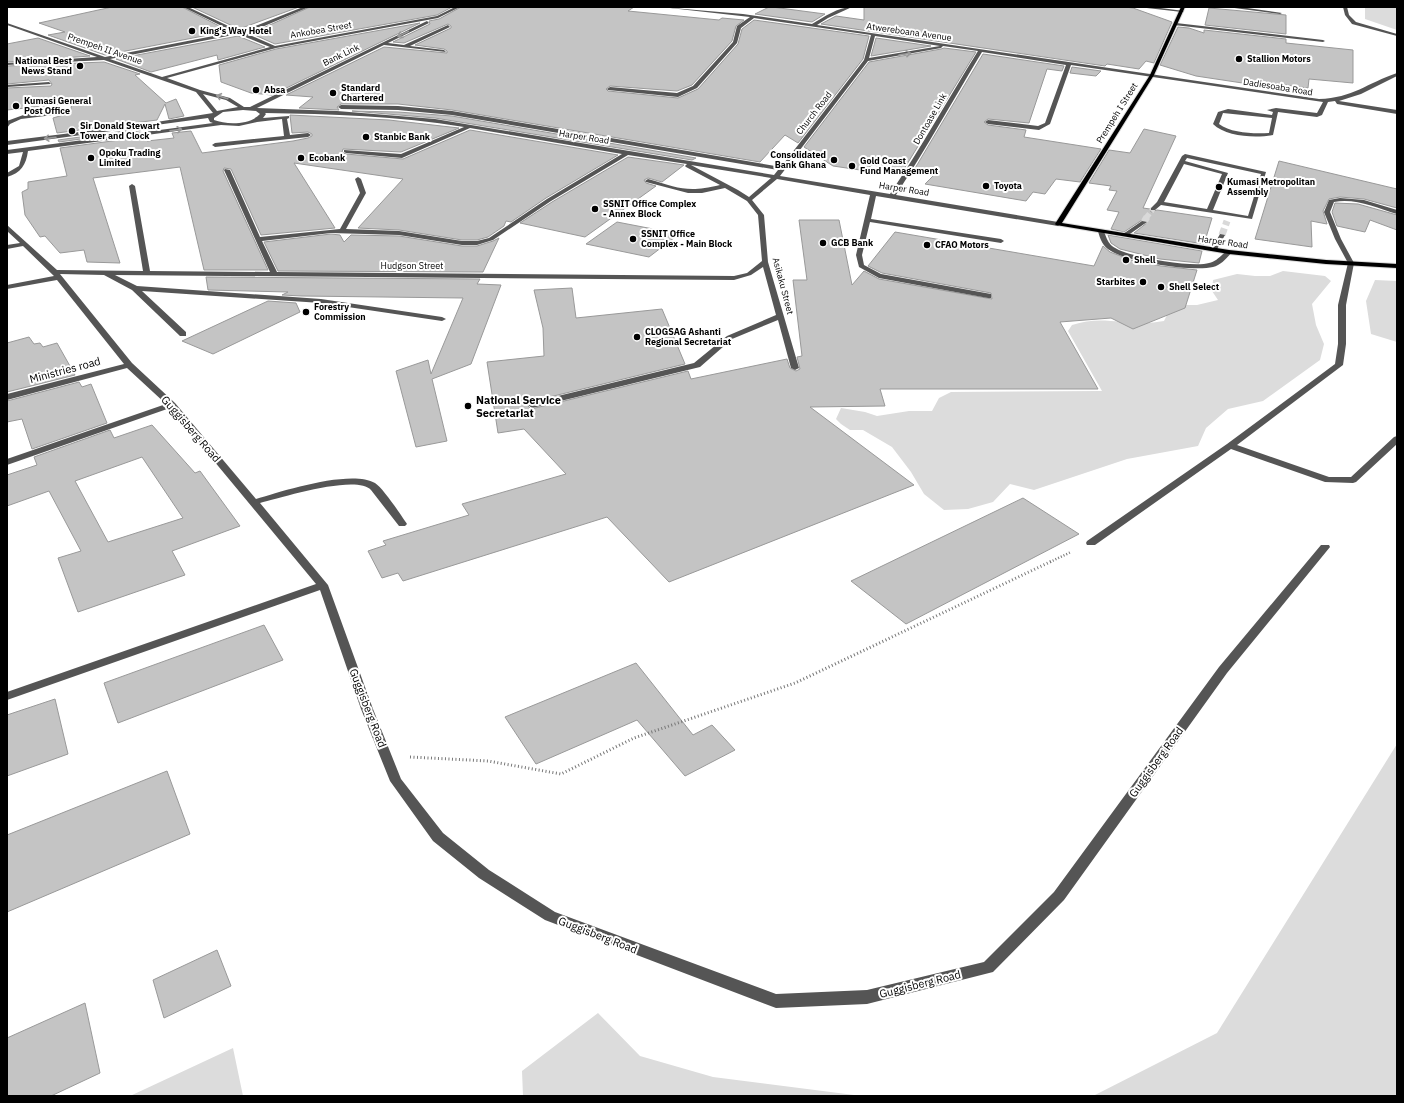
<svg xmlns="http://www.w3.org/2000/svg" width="1404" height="1103" font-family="'IBM Plex Sans',sans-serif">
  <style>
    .green { fill: #dcdcdc }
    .building { fill: #c4c4c4; stroke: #999; fill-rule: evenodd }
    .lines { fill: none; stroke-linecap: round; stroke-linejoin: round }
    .minor-tunnel-far1 { stroke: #d9d9d9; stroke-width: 5.5; stroke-dasharray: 5.5 3; stroke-linecap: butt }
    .minor-tunnel { stroke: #d9d9d9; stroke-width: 7; stroke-dasharray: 7 3.5; stroke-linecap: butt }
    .major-casing { stroke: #dbdbdb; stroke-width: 2 }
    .path-far1 { stroke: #777; stroke-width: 2.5; stroke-dasharray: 1 2; stroke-linecap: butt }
    .path { stroke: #777; stroke-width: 3; stroke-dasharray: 1 2.5; stroke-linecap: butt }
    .minor { fill: #555; fill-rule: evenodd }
    .major { fill: #000; fill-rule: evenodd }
    .oneway { stroke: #999 }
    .poi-dot { fill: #000; stroke: #fff; stroke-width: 1.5 }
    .labels { text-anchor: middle; stroke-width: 4; stroke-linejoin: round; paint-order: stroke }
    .far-street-label { font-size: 9px; fill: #000; stroke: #fff }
    .far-poi-label { font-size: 9px; font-weight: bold; fill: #000; stroke: #fff; text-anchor: start }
    .street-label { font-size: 11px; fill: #000; stroke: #fff }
    .poi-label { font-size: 11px; font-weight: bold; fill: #000; stroke: #fff; text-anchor: start }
  </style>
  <rect width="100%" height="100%" fill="#fff"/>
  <path class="green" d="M1365,7H1397V30L1365,19Z
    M1283,271L1325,276L1331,281L1312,304L1316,325L1324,344L1320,360L1263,401L1228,409L1206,428L1198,446L1127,459L1034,490L1010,484L993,502L968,509L944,510L924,494L911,472L892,447L863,430H850L841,424L836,419L841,408L865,412L877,416L909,411H932L939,398L951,392L1102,391L1068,331L1072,325C1098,316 1117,323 1143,323C1150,323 1157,322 1164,321L1172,305H1197L1218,300L1212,291L1213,280L1237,274L1255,276H1270Z
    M1375,280L1397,281V342L1371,334L1366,301Z
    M1397,744V1096H1093L1217,1033Z
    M598,1013L640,1056L713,1077L862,1096H523L522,1071Z
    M233,1048L243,1096H130Z"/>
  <path class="building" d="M112,7H182L229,31L105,55L48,35L65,32L39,23Z
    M192,7H299L239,29Z
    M310,7H452L437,15L275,44L248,32L263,28Z
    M461,7H634L628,11L719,20L722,18L744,20L736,26L732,41L692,85L677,91L610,86L606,89L608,91L678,98L698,89L738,44L742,29L754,20L869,36L863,59L798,143L785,135L760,162L452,110L398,104H341L337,107L339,110L299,108L313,97L286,95L384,47L447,53V51L444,49L415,45L451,28V26L448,24L404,43L393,42L430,24L429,21L439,19Z
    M769,7H772L825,14L812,22L755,14Z
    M864,7H1125L1133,8L1172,22L1154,63L1146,61L1139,69L1107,64L1105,66L821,24L836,16L864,20Z
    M1209,8L1286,15V34L1205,25Z
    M420,23L272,95L251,93L221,82L219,65L276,49Z
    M1178,27L1189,28L1204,33V30L1286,39V43L1353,50V83L1309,79L1308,88L1270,83L1269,87L1196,76L1160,65Z
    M238,36L265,47L218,60L217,55L151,72L116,59Z
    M38,38L90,56L7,62V44Z
    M876,38L931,46L871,56Z
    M944,48L976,52L904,169L871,165L867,171L833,166L804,147L869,62L941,49Z
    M983,54L1064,66L1062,71L1047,69L1029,123L988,119L984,122L988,125L1026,130L1024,137L1101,149L1080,182L1056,179L1045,194L1033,192L1026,201L925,184L936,173L914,170Z
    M104,62L140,74L135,75L166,103L176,99L184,116L169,119L165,104L157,120L57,133L53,118L70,113L72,103L7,110V88L51,86L52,84L49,80L7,84V66Z
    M1072,67L1101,71L1096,76L1070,73Z
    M352,111L398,112L452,116L696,158L692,160L435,118Z
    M290,115L389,120L459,128L401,152L343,149L342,152L346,154L403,159L470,130L618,155L546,198L511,222L506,221L504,226L488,237L477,240H462L399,230L358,228L403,179L294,163L335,228L261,235L231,169L224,168L223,171L268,270H204L180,167L93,178L120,263L87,262L84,250L60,253L45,236L40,237L25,215L22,192L28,189V182L67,176L60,148L149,136L147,141L174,138L172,133L191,131L202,153L293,141L308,138L312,136V134L308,132L292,133Z
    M154,127L153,129L59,142L58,140Z
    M1144,129L1176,136L1143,208L1150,209L1151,212L1157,210L1212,218L1204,244L1134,233L1148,222L1142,220L1124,232L1111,229L1119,212L1107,210L1117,191L1109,190L1111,186L1089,183L1109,150L1130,153Z
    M628,157L684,165L662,182L648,178L644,180L646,183L656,186L585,237L520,223L552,202Z
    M1279,161L1397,189V208L1364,199L1340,197L1329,199L1323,211L1327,224L1311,221L1312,247L1255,239Z
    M1335,203L1358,204L1397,215V230L1370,220L1365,232L1337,226L1332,212Z
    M799,220H839L852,285L864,271L879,279L992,299L991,293L882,273L868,266L895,232L1094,266L1103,246L1110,252L1131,260L1161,266L1197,270L1185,308L1133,329L1111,318L1060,322L1098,389H880L885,406L810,407L914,485L669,582L607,517L403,581L398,573L382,578L368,551L386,545L383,541L469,515L462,504L566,474L524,429L498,433L487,362L544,356L543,328L534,290L572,288L576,318L662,309L685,364L529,402L527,405L531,409L688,371L691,379L787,359L790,368L796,371L800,369L797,357L802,356L793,280H807Z
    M617,222L679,234L649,257L586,244Z
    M331,234L340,235L344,242L351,235L399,236L462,246H477L493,241L499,238L483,272L278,271L264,242Z
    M1108,235L1202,251L1199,263L1160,259L1120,249L1111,243Z
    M206,277L480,279L477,284L501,285L471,364L432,379L447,441L416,447L396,371L428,360L431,374L463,298L302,296L282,295L288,292L208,290Z
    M268,301L296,303L300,312L213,354L182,341Z
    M29,337L34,344L40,343L43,347L57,343L75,375L7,392V343Z
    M79,382L82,387L91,384L107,423L32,449L22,419L7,422V401Z
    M152,425L195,473L200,471L240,526L172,551L185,575L78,612L58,558L81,551L49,491L7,506V475L37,465L34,457L110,430L114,438ZM142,457L183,518L108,542L75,481Z
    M1023,498L1079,534L906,624L851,581Z
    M264,625L283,660L118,723L104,683Z
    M636,663L693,735L712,725L735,750L685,776L637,720L536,764L505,717Z
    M55,699L68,754L7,776V715Z
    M167,771L190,834L7,912V835Z
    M217,950L231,986L164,1018L153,980Z
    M85,1003L100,1073L51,1096H7V1038Z"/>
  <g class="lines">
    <path class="minor-tunnel-far1" d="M1146,218L1153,209"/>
    <path class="minor-tunnel" d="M1144,222L1147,217
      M1222,235L1227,221"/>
    <defs>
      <path id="major" d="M1181,7H1185L1154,75L1062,223L1229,250L1326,260L1397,264V268L1326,264L1229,254L1056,225L1055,224L1150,75Z"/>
    </defs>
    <use href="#major" class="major-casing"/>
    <path class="path-far1" d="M1050,562L1071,552"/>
    <path class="path" d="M410,757L488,761L561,774L634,738L795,683L1052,561"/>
    <path class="minor" d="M183,7H188L239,31L258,25L303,7H309L262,27L243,32L275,46L437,16L455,7H460L438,18L276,48L167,78L200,90L230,98L244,107H250L427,21L429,23L388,43L404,45L448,25L450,27L410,46L444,50L446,52L384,45L257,108L337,111L435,119L774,175L778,170L452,115L398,110L341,109L338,107L341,105L398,106L452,111L781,167L864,60L871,35L754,18L741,28L737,43L697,88L678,97L608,90L607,89L610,87L677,93L693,86L733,42L737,26L750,17L661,7L743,14L812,24C824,17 838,7 852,7L828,18L817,25L1319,99C1353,98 1367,83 1397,73V76L1361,94L1339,101L1397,110V114L1337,104L1335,101L1328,102L1322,115L1317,117L1278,112L1273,135C1256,138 1226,137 1213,124L1218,112L1228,109L1272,115L1273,112L1267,110L1276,108L1317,113L1323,102L1071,65L1050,124L1039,130L988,124L985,122L988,120L1038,126L1045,123L1066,65L982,52C953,100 926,149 896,195L1058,222L1061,224L1058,226L876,196L871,219L1001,239L1004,241L1001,243L870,222L862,255L864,265L881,274L991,294V298H988L879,278L859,267L856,255L870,195L777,179L752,200L764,215L768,262L799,368L795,370L791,368L778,320L732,339L700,367L532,408L528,405L529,403L694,363L727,336L776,315L763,267L751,275L734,280L115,275L137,286L321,299L442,317L446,319L442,321L321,303L142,291L186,332V336H180L132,290L104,275L60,274L132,363L175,403L256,499C282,491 351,469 375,483C383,488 401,515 407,524L405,526H399L371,490C356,474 281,498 260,503L328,585L373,709L401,779L443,833L489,870L555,912L776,994L867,990L984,962L1054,892L1219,667L1321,545H1329L1330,547L1227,673L1064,900L993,972L867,1004L776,1008L545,920L479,878L433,841L390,781L361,709L320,590L7,700V692L316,584L170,408L7,465V459L166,404L127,368L7,400V394L124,364L57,280L7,289V285L54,276L23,246L7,249V245L20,243L7,231V225L57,270L143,271L129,186L132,184L135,186L150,271L270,272L224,170L225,169L230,170L260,237L340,229L360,193L355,179L358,177L361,179L366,193L346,229L399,231L462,241H477L489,238L547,199L622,154L470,128L402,158L346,153L344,152V150L401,154L464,127C398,116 331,114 265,113L266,114L263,118L289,116V118L287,119L290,135L308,133L311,135L308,137L215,147L212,145L215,143L284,136L282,119L257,122L239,126L221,125L28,151C26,165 21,173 7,177V173L19,166L23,152L7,154V150L213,123L210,122L208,118L7,145V141L144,124L213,113L196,92L104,60L7,65V63L97,57L7,25V23L105,57L234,32ZM238,34L270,47L162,77L110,59ZM875,36L940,46L869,58ZM943,46L978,51C948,99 921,148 890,194L780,176L868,61L941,48ZM203,94L226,100L238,107L217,111ZM243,110L256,111L260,114C250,125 227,125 214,120V118L223,112ZM1223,113L1272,118L1269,133C1253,134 1231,133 1219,124ZM628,155L687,164L685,166L686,167L720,185C687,193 679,188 648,179L645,181L646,182L688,193H702L725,188L747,201L758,215L762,261L747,273L734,276L277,272L262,241L331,233L399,235L462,245H477L493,240L551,201ZM691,165L771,178L749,197L738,190Z
      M1138,7H1153L1184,11L1182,12Z
      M1227,7H1240L1282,13L1280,14Z
      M1343,7H1347L1349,15L1356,22L1397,34V36L1352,24L1345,15Z
      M1176,23L1323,40L1325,41L1323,42L1174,25Z
      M49,82L51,84L7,87V85Z
      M59,111L62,113L61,114L21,119L10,124L7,128V121L26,114Z
      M1185,154L1266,172L1252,219L1161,205L1155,210H1151V208L1157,202L1182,156ZM1187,158L1261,174L1248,216L1213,210L1228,173L1185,161ZM1184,164L1222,174L1207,209L1164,202Z
      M1340,198L1364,200L1397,210V214C1376,208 1356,198 1334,202L1330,212L1341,239L1354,263L1346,305V344L1343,365L1237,445L1329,477H1351L1394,437L1397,436V444L1356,482L1353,483L1325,482L1231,449L1095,545H1087L1086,543L1087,541L1227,444L1335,364L1338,344V305L1348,263L1335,239L1324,212L1329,200Z
      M1142,221L1147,222L1127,236H1123V234Z
      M1099,230H1103C1106,235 1107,242 1112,246C1125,257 1193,268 1209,263C1216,262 1221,255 1227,251L1232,252C1227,258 1221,265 1213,267C1193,272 1128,262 1111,251C1103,247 1100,239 1098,231Z
      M1220,234L1225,235L1216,251H1212L1211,250Z"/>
    <use href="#major" class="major"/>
  </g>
  <defs><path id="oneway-shaft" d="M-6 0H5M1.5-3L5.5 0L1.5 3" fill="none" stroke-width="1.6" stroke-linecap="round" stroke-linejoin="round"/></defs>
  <g class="oneway">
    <use href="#oneway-shaft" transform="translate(403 34) rotate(154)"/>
    <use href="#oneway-shaft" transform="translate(905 54) rotate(-9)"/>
    <use href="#oneway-shaft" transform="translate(222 97) rotate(-163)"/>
    <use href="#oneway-shaft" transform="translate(176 130) rotate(-8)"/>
    <use href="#oneway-shaft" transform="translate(50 138) rotate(173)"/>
  </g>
  <g class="poi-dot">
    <circle cx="192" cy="31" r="4"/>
    <circle cx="1239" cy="59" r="4"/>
    <circle cx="80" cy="66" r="4"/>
    <circle cx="256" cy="90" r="4"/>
    <circle cx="333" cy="93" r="4"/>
    <circle cx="16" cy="106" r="4"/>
    <circle cx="72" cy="131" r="4"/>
    <circle cx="366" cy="137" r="4"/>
    <circle cx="91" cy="158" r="4"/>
    <circle cx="301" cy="158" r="4"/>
    <circle cx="834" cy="160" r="4"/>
    <circle cx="852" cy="166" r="4"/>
    <circle cx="986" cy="186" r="4"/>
    <circle cx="1219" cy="187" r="4"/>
    <circle cx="595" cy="209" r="4"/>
    <circle cx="633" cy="239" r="4"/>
    <circle cx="823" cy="243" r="4"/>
    <circle cx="927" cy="245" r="4"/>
    <circle cx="1126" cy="260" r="4"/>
    <circle cx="1143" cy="282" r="4"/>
    <circle cx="1161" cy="287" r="4"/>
    <circle cx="306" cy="312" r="4"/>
    <circle cx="637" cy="337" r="4"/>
    <circle cx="468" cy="406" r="4"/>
  </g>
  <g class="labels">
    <g class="far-street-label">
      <text transform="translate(321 30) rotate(-10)" y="3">Ankobea Street</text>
      <text transform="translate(909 32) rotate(8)" y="3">Atwereboana Avenue</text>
      <text transform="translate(105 49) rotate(19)" y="3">Prempeh II Avenue</text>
      <text transform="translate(341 55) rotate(-26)" y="3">Bank Link</text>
      <text transform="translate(1278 87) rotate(9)" y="3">Dadiesoaba Road</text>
      <text transform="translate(814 113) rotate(-52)" y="3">Church Road</text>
      <text transform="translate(1117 113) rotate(-58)" y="3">Prempeh I Street</text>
      <text transform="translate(930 119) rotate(-60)" y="3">Dontoase Link</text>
      <text transform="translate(584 137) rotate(9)" y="3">Harper Road</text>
      <text transform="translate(904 189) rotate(9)" y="3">Harper Road</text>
      <text transform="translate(1223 242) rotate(8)" y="3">Harper Road</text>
      <text x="412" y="269">Hudgson Street</text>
      <text transform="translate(783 286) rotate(75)" y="3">Asikaku Street</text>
    </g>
    <g class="far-poi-label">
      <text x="200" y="34">King's Way Hotel</text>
      <text x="1247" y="62">Stallion Motors</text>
      <text x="72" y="64" text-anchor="end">National Best<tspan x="72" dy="10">News Stand</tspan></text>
      <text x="341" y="91">Standard<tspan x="341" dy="10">Chartered</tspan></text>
      <text x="264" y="93">Absa</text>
      <text x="24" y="104">Kumasi General<tspan x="24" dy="10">Post Office</tspan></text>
      <text x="80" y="129">Sir Donald Stewart<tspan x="80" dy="10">Tower and Clock</tspan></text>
      <text x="374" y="140">Stanbic Bank</text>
      <text x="99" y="156">Opoku Trading<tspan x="99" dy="10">Limited</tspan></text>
      <text x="826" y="158" text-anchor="end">Consolidated<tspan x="826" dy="10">Bank Ghana</tspan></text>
      <text x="309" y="161">Ecobank</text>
      <text x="860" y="164">Gold Coast<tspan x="860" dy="10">Fund Management</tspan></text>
      <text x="1227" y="185">Kumasi Metropolitan<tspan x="1227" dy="10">Assembly</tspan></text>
      <text x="994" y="189">Toyota</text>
      <text x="603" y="207">SSNIT Office Complex<tspan x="603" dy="10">- Annex Block</tspan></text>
      <text x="641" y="237">SSNIT Office<tspan x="641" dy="10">Complex - Main Block</tspan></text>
      <text x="831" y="246">GCB Bank</text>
      <text x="935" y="248">CFAO Motors</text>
      <text x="1134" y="263">Shell</text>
      <text x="1135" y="285" text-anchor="end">Starbites</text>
      <text x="1169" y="290">Shell Select</text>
      <text x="314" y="310">Forestry<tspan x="314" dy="10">Commission</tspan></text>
      <text x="645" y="335">CLOGSAG Ashanti<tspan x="645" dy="10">Regional Secretariat</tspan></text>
    </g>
    <g class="street-label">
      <text transform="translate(65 370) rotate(-15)" y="4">Ministries road</text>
      <text transform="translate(191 429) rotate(49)" y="4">Guggisberg Road</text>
      <text transform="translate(368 708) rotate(69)" y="4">Guggisberg Road</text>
      <text transform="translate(1156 762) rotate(-54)" y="4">Guggisberg Road</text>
      <text transform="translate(598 935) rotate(21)" y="4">Guggisberg Road</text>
      <text transform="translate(920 984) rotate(-14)" y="4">Guggisberg Road</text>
    </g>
    <g class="poi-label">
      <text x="476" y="404">National Service<tspan x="476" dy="13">Secretariat</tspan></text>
    </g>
  </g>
  <rect width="1404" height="1103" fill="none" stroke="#000000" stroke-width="16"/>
</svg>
